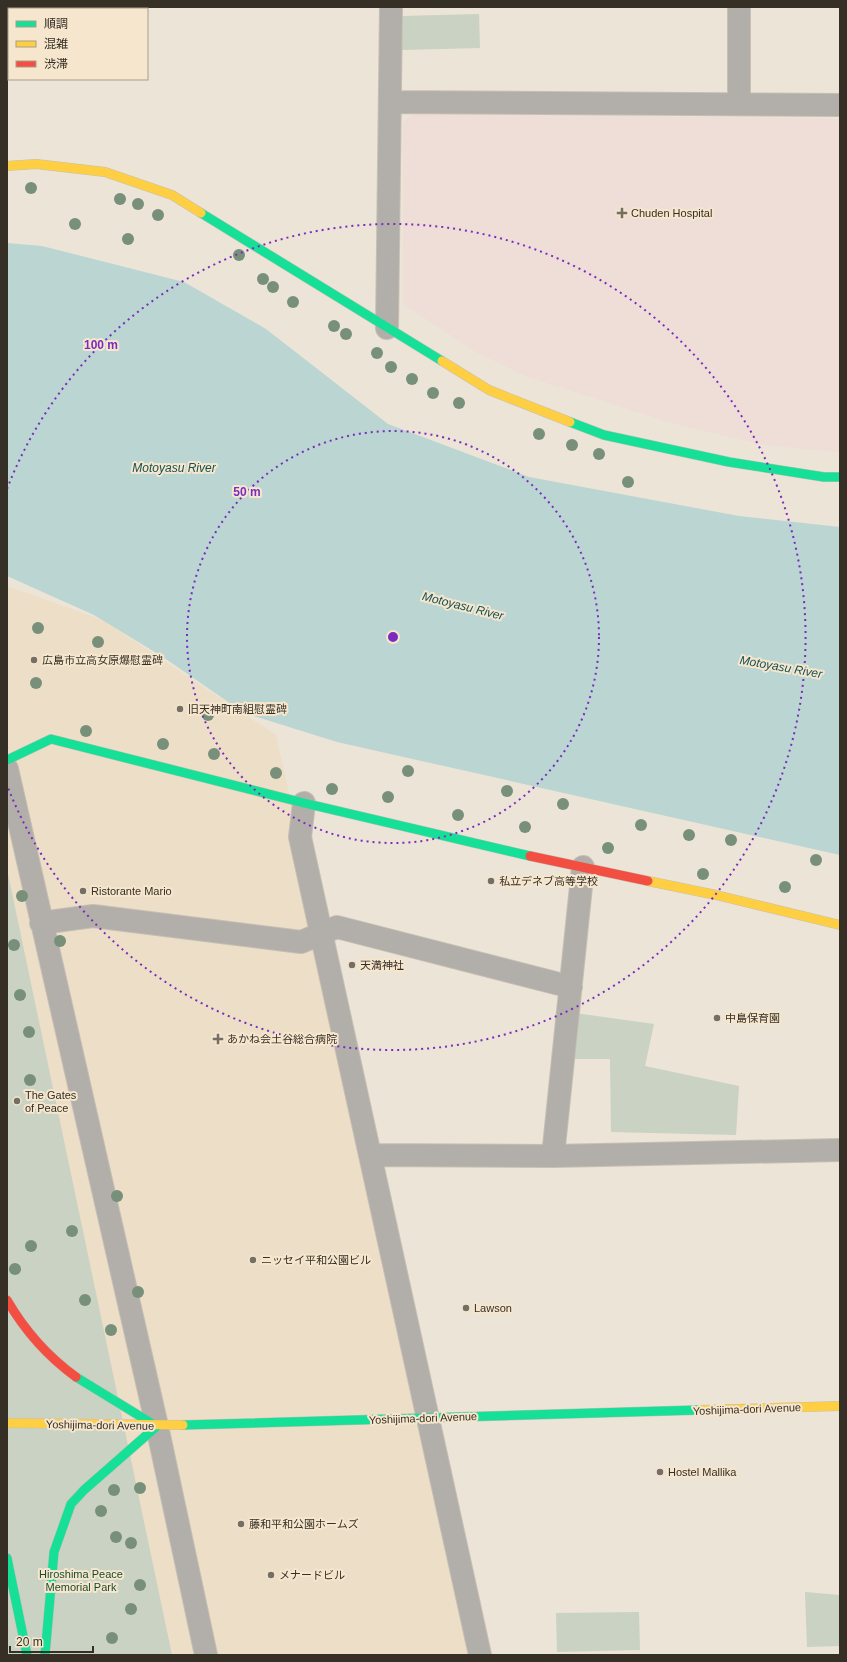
<svg xmlns="http://www.w3.org/2000/svg" width="847" height="1662" font-family="Arial,'Noto Sans JP',sans-serif">
  <style>
    .built { fill: #eddec7 }
    .medical { fill: #efddd7 }
    .green { fill: #c9d2c3 }
    .water { fill: #bad5d2 }
    .lines { fill: none; stroke-linecap: round; stroke-linejoin: round }
    .street-casing { stroke: #c6bfb4; stroke-width: 24 }
    .fast-casing { stroke: #c6bfb4; stroke-width: 10 }
    .slow-casing { stroke: #c6bfb4; stroke-width: 10 }
    .jam-casing { stroke: #c6bfb4; stroke-width: 10 }
    .street { stroke: #b2aea9; stroke-width: 22 }
    .fast { stroke: #16e098; stroke-width: 9 }
    .slow { stroke: #ffcf43; stroke-width: 9 }
    .jam { stroke: #f24e42; stroke-width: 9 }
    .tree { fill: #78907a }
    .ring { fill: none; stroke: #7b2cbf; stroke-width: 2; stroke-dasharray: 2 4 }
    .poi-dot { fill: #756e64; stroke: #f5e6cd; stroke-width: 1.5 }
    .labels { text-anchor: middle; stroke-width: 4; stroke-linejoin: round; paint-order: stroke }
    .poi-label { font-size: 11px; fill: #352f26; stroke: #f5e6cd; text-anchor: start }
    .street-label { font-size: 11px; fill: #352f26; stroke: #f5e6cd }
    .park-label { font-size: 11px; fill: #194c2e; stroke: #f5e6cd }
    .water-label { font-size: 12px; font-style: italic; fill: #145054; stroke: #f5e6cd }
    .centre { fill: #7b2cbf; stroke: #f5e6cd; stroke-width: 2 }
    .ring-label { font-size: 12px; text-anchor: middle; font-weight: bold; fill: #7b2cbf; stroke: #f5e6cd; stroke-width: 4; stroke-linejoin: round; paint-order: stroke }
  </style>
  <rect width="100%" height="100%" fill="#ece4d6"/>
  <path class="built" d="M7,586L103,620L276,735L481,1655H29L7,1557Z"/>
  <path class="medical" d="M414,113L840,119V452L764,445L669,422L528,377L476,352L403,304V122Z"/>
  <path class="green" d="M479,14L480,48L402,50V16Z
    M7,869L172,1655H7Z
    M575,1013L654,1024L645,1066L739,1086L736,1135L611,1132L610,1059H570Z
    M805,1592L840,1595V1646L807,1647Z
    M639,1612L640,1650L557,1652L556,1613Z"/>
  <path class="water" d="M7,243L42,246L184,282L266,329L388,424L529,477L739,516L840,527V855L337,742L244,713L163,657L94,615L7,576Z"/>
  <g class="lines">
    <defs>
      <path id="street" d="M739,7V103
        M390,102L840,105
        M387,328L391,7
        M7,769L157,1426L206,1655
        M304,803L300,837L480,1655
        M41,923L93,916L301,942L337,927L571,987
        M370,1155L553,1156L840,1150
        M553,1156L583,867"/>
      <path id="fast" d="M201,213L442,361
        M570,422L604,435L729,462L824,477H840
        M7,760L51,739L304,803L530,856
        M76,1377L156,1426
        M183,1425L699,1410
        M7,1558L27,1655
        M45,1655L54,1552L71,1504L84,1490L157,1426"/>
      <path id="slow" d="M7,166L36,164L105,172L172,195L201,213
        M442,361L489,390L570,422
        M648,881L716,895L840,925
        M699,1410L840,1406
        M7,1423L183,1425"/>
      <path id="jam" d="M530,856L648,881
        M7,1300C25,1331 47,1356 76,1377"/>
    </defs>
    <use href="#street" class="street-casing"/>
    <use href="#fast" class="fast-casing"/>
    <use href="#slow" class="slow-casing"/>
    <use href="#jam" class="jam-casing"/>
    <use href="#street" class="street"/>
    <use href="#fast" class="fast"/>
    <use href="#slow" class="slow"/>
    <use href="#jam" class="jam"/>
  </g>
  <g class="tree">
    <circle cx="31" cy="188" r="6"/>
    <circle cx="120" cy="199" r="6"/>
    <circle cx="138" cy="204" r="6"/>
    <circle cx="158" cy="215" r="6"/>
    <circle cx="75" cy="224" r="6"/>
    <circle cx="128" cy="239" r="6"/>
    <circle cx="239" cy="255" r="6"/>
    <circle cx="263" cy="279" r="6"/>
    <circle cx="273" cy="287" r="6"/>
    <circle cx="293" cy="302" r="6"/>
    <circle cx="334" cy="326" r="6"/>
    <circle cx="346" cy="334" r="6"/>
    <circle cx="377" cy="353" r="6"/>
    <circle cx="391" cy="367" r="6"/>
    <circle cx="412" cy="379" r="6"/>
    <circle cx="433" cy="393" r="6"/>
    <circle cx="459" cy="403" r="6"/>
    <circle cx="539" cy="434" r="6"/>
    <circle cx="572" cy="445" r="6"/>
    <circle cx="599" cy="454" r="6"/>
    <circle cx="628" cy="482" r="6"/>
    <circle cx="38" cy="628" r="6"/>
    <circle cx="98" cy="642" r="6"/>
    <circle cx="36" cy="683" r="6"/>
    <circle cx="208" cy="715" r="6"/>
    <circle cx="86" cy="731" r="6"/>
    <circle cx="163" cy="744" r="6"/>
    <circle cx="214" cy="754" r="6"/>
    <circle cx="408" cy="771" r="6"/>
    <circle cx="276" cy="773" r="6"/>
    <circle cx="332" cy="789" r="6"/>
    <circle cx="507" cy="791" r="6"/>
    <circle cx="388" cy="797" r="6"/>
    <circle cx="563" cy="804" r="6"/>
    <circle cx="458" cy="815" r="6"/>
    <circle cx="641" cy="825" r="6"/>
    <circle cx="525" cy="827" r="6"/>
    <circle cx="689" cy="835" r="6"/>
    <circle cx="731" cy="840" r="6"/>
    <circle cx="608" cy="848" r="6"/>
    <circle cx="816" cy="860" r="6"/>
    <circle cx="703" cy="874" r="6"/>
    <circle cx="785" cy="887" r="6"/>
    <circle cx="22" cy="896" r="6"/>
    <circle cx="60" cy="941" r="6"/>
    <circle cx="14" cy="945" r="6"/>
    <circle cx="20" cy="995" r="6"/>
    <circle cx="29" cy="1032" r="6"/>
    <circle cx="30" cy="1080" r="6"/>
    <circle cx="117" cy="1196" r="6"/>
    <circle cx="72" cy="1231" r="6"/>
    <circle cx="31" cy="1246" r="6"/>
    <circle cx="15" cy="1269" r="6"/>
    <circle cx="138" cy="1292" r="6"/>
    <circle cx="85" cy="1300" r="6"/>
    <circle cx="111" cy="1330" r="6"/>
    <circle cx="140" cy="1488" r="6"/>
    <circle cx="114" cy="1490" r="6"/>
    <circle cx="101" cy="1511" r="6"/>
    <circle cx="116" cy="1537" r="6"/>
    <circle cx="131" cy="1543" r="6"/>
    <circle cx="140" cy="1585" r="6"/>
    <circle cx="131" cy="1609" r="6"/>
    <circle cx="112" cy="1638" r="6"/>
  </g>
  <g class="ring">
    <circle cx="393" cy="637" r="206"/>
    <path d="M7 489A413 413 0 1 1 7 785"/>
  </g>
  <g class="poi-dot">
    <path d="M620 207h4v4h4v4h-4v4h-4v-4h-4v-4h4z"/>
    <circle cx="34" cy="660" r="4"/>
    <circle cx="180" cy="709" r="4"/>
    <circle cx="491" cy="881" r="4"/>
    <circle cx="83" cy="891" r="4"/>
    <circle cx="352" cy="965" r="4"/>
    <circle cx="717" cy="1018" r="4"/>
    <path d="M216 1033h4v4h4v4h-4v4h-4v-4h-4v-4h4z"/>
    <circle cx="17" cy="1101" r="4"/>
    <circle cx="253" cy="1260" r="4"/>
    <circle cx="466" cy="1308" r="4"/>
    <circle cx="660" cy="1472" r="4"/>
    <circle cx="241" cy="1524" r="4"/>
    <circle cx="271" cy="1575" r="4"/>
  </g>
  <g class="labels">
    <g class="poi-label">
      <text x="631" y="217">Chuden Hospital</text>
      <text x="42" y="664">広島市立高女原爆慰霊碑</text>
      <text x="188" y="713">旧天神町南組慰霊碑</text>
      <text x="499" y="885">私立デネブ高等学校</text>
      <text x="91" y="895">Ristorante Mario</text>
      <text x="360" y="969">天満神社</text>
      <text x="725" y="1022">中島保育園</text>
      <text x="227" y="1043">あかね会土谷総合病院</text>
      <text x="25" y="1099">The Gates<tspan x="25" dy="13">of Peace</tspan></text>
      <text x="261" y="1264">ニッセイ平和公園ビル</text>
      <text x="474" y="1312">Lawson</text>
      <text x="668" y="1476">Hostel Mallika</text>
      <text x="249" y="1528">藤和平和公園ホームズ</text>
      <text x="279" y="1579">メナードビル</text>
    </g>
    <g class="street-label">
      <text transform="translate(747 1409) rotate(-2)" y="4">Yoshijima-dori Avenue</text>
      <text transform="translate(423 1418) rotate(-2)" y="4">Yoshijima-dori Avenue</text>
      <text transform="translate(100 1425) rotate(1)" y="4">Yoshijima-dori Avenue</text>
    </g>
    <g class="park-label">
      <text x="81" y="1578">Hiroshima Peace<tspan x="81" dy="13">Memorial Park</tspan></text>
    </g>
    <g class="water-label">
      <text x="174" y="472">Motoyasu River</text>
      <text transform="translate(463 606) rotate(14)" y="4">Motoyasu River</text>
      <text transform="translate(781 667) rotate(10)" y="4">Motoyasu River</text>
    </g>
  </g>
  <circle cx="393" cy="637" r="6" class="centre"/>
  <g class="ring-label">
    <text x="101" y="349">100 m</text>
    <text x="247" y="496">50 m</text>
  </g>
  <rect width="847" height="1662" fill="none" stroke="#352f26" stroke-width="16"/>
  <rect x="8" y="8" width="140" height="72" fill="#f5e6cd" stroke="#a89d8a"/>
  <rect x="16" y="21" width="20" height="6" fill="#16e098" stroke="#a89d8a"/>
  <text x="44" y="28" font-size="12" fill="#352f26">順調</text>
  <rect x="16" y="41" width="20" height="6" fill="#ffcf43" stroke="#a89d8a"/>
  <text x="44" y="48" font-size="12" fill="#352f26">混雑</text>
  <rect x="16" y="61" width="20" height="6" fill="#f24e42" stroke="#a89d8a"/>
  <text x="44" y="68" font-size="12" fill="#352f26">渋滞</text>
  <path d="M10 1646v6h83v-6" fill="none" stroke="#352f26" stroke-width="2"/>
  <text x="16" y="1646" font-size="12" fill="#352f26" stroke="#f5e6cd" stroke-width="3" paint-order="stroke">20 m</text>
</svg>
